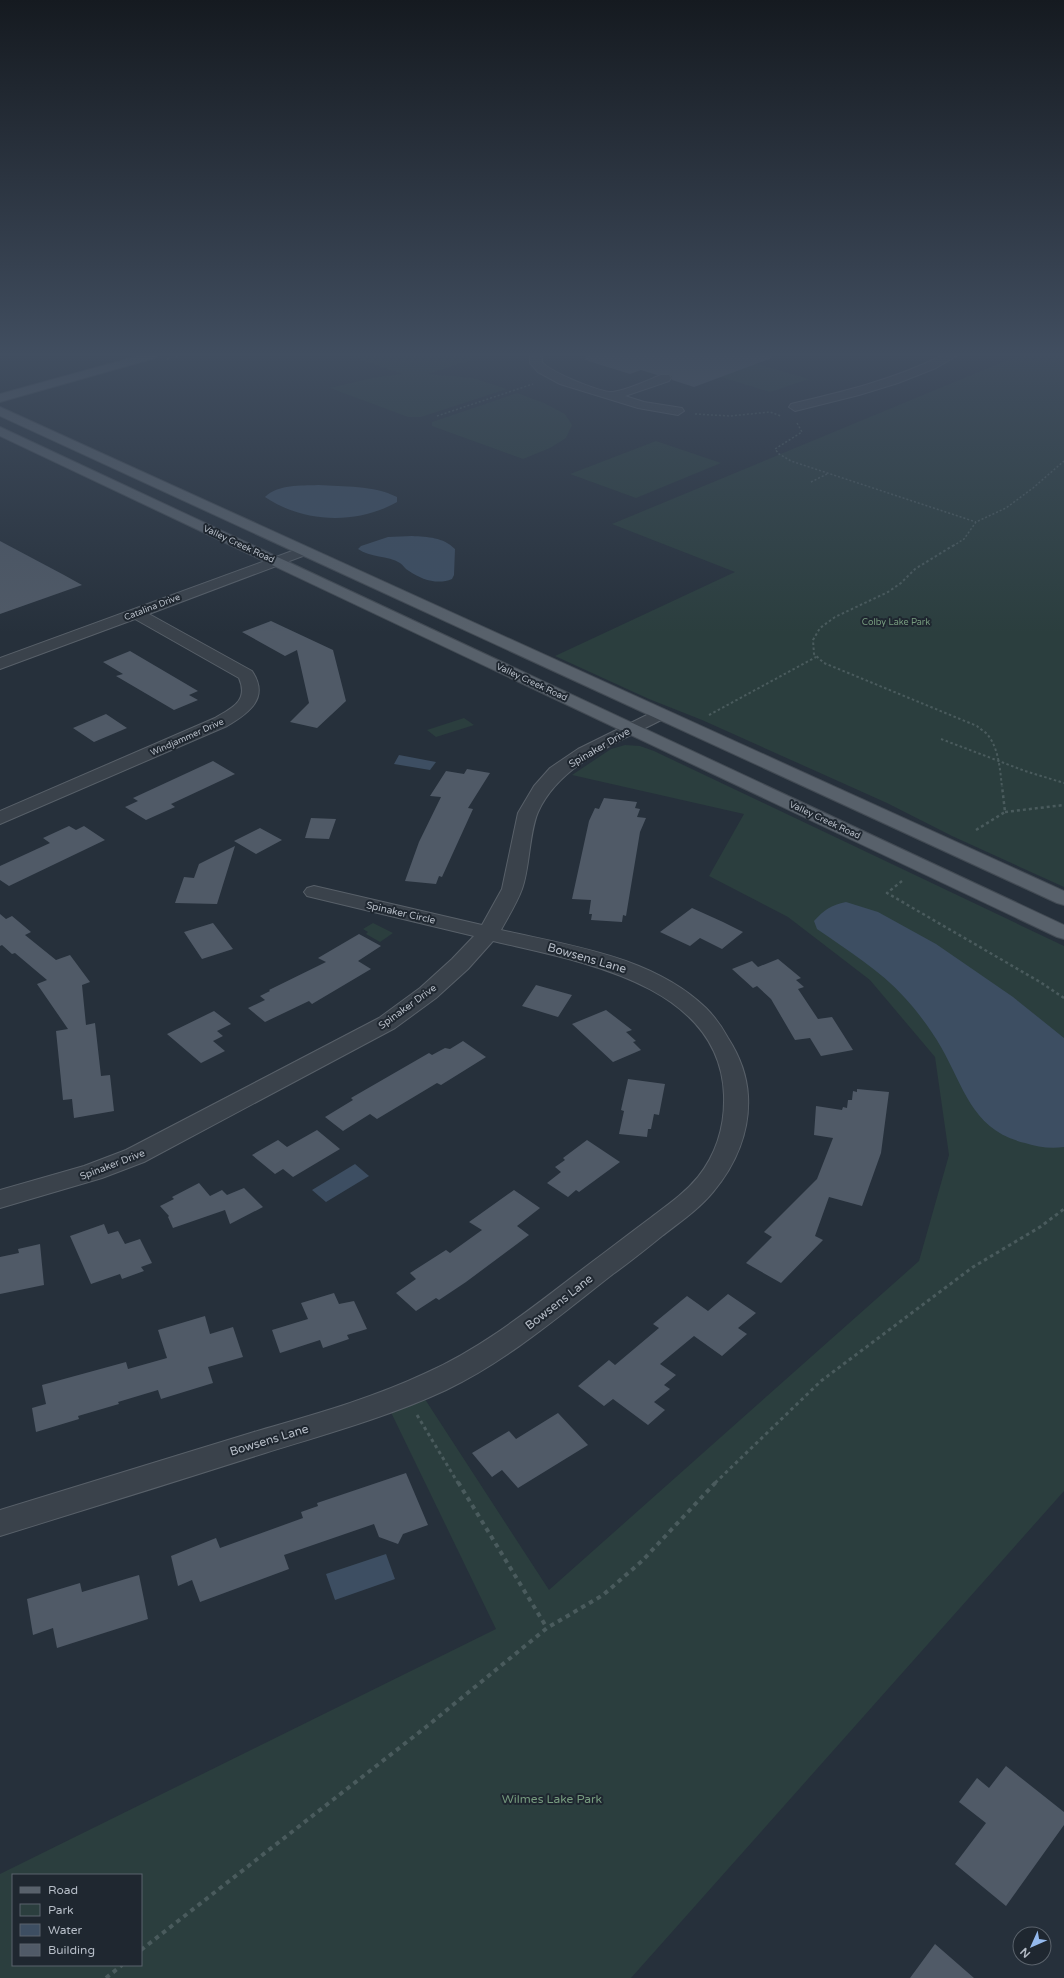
<svg xmlns="http://www.w3.org/2000/svg" width="1064" height="1978" font-family="'Varela Round',sans-serif">
  <style>
    .green { fill: #2b3e3e; fill-rule: evenodd }
    .water { fill: #3d4e62 }
    .building { fill: #505a67 }
    .lines { fill: none; stroke-linecap: round; stroke-linejoin: round }
    .minor-casing { stroke: #586069; stroke-width: 2 }
    .major-casing { stroke: #434b54; stroke-width: 2 }
    .path-far4 { stroke: #4a5b5d; stroke-width: 1.5; stroke-dasharray: 2 2; stroke-linecap: butt }
    .path-far3 { stroke: #4a5b5d; stroke-width: 2; stroke-dasharray: 2.5 2.5; stroke-linecap: butt }
    .path-far2 { stroke: #4a5b5d; stroke-width: 2.5; stroke-dasharray: 3 3; stroke-linecap: butt }
    .path-far1 { stroke: #4a5b5d; stroke-width: 3; stroke-dasharray: 3.5 3.5; stroke-linecap: butt }
    .path { stroke: #4a5b5d; stroke-width: 4; stroke-dasharray: 4.5 4.5; stroke-linecap: butt }
    .minor { fill: #3a424b; fill-rule: evenodd }
    .major { fill: #58616b; fill-rule: evenodd }
    .labels { text-anchor: middle; stroke-width: 4; stroke-linejoin: round; paint-order: stroke }
    .far-street-label { font-size: 9px; fill: #b6bdc7; stroke: #1f2730 }
    .far-park-label { font-size: 9px; fill: #769a7e; stroke: #1f2730 }
    .street-label { font-size: 10px; fill: #b6bdc7; stroke: #1f2730 }
    .near-street-label { font-size: 12px; fill: #b6bdc7; stroke: #1f2730 }
    .near-park-label { font-size: 12px; fill: #769a7e; stroke: #1f2730 }
  </style>
  <rect width="100%" height="100%" fill="#26303b"/>
  <path class="green" d="M351,356H470L477,358L428,374L473,378L507,389L421,417H408L330,388L372,378L402,374Z
    M1017,356H1064V887L952,836L887,803L702,720L649,699L555,656L735,572L612,524Z
    M751,362L809,379L770,392L721,377Z
    M517,393L544,403L565,414L572,425L566,438L550,448L523,459L432,426V422Z
    M656,441L721,463L636,498L570,474Z
    M464,718L474,725L436,737L427,730Z
    M625,745L640,746L654,751L1064,946V1491L631,1978H0V1874L496,1629L386,1402L419,1390L549,1590L919,1261L949,1155L935,1057L870,980L788,917L709,876L744,814L572,775L611,749ZM13,1875H141V1965H13Z
    M373,923L393,933L380,942L366,934L368,932L363,929Z"/>
  <path class="water" d="M318,485C344,487 373,485 397,497V502C357,525 303,523 265,497C278,484 301,486 318,485Z
    M412,536C428,537 443,537 455,549L454,575L452,579C438,585 422,580 409,571C405,569 403,565 400,563C388,555 370,558 358,549L361,546L388,537Z
    M399,755L436,762L430,770L394,764Z
    M846,902L878,912L936,944L1013,997L1064,1038V1147C1050,1149 1038,1147 1025,1143C972,1130 965,1089 941,1047C932,1031 917,1011 905,998C880,970 847,950 817,929L814,921C824,910 831,905 846,902Z
    M355,1164L369,1176L326,1202L312,1190Z
    M386,1554L395,1579L335,1600L326,1574Z"/>
  <path class="building" d="M586,356H771L772,358L694,387L672,380V377L669,374L657,375L641,370L630,374L585,360Z
    M0,541L64,575L82,585L0,614Z
    M271,621L333,650L346,701L317,728L290,722L309,703L297,650L285,656L242,632Z
    M130,651L198,691L189,695L198,700L174,710L116,676L123,674L103,662Z
    M106,714L127,728L94,742L73,728Z
    M213,761L235,774L171,804L175,807L146,820L125,807L138,801L133,798Z
    M467,769L490,773L468,808L473,809L442,877L439,876L436,884L405,881L419,842L441,797L430,796L446,771L464,774Z
    M604,798L637,802L635,808L640,809L637,817L646,818L640,832L626,916L623,915L622,922L591,920L592,914H589L591,900L572,899L589,821L595,808L599,809Z
    M311,818L336,819L329,839L305,838Z
    M69,826L76,830L84,826L105,840L9,886L0,880V866L50,843L43,838Z
    M260,828L282,840L256,854L234,841Z
    M235,846L217,904L175,903L184,877L194,878L199,864Z
    M692,908L723,922L743,932L722,949L700,938L690,946L660,932Z
    M0,914L6,919L12,916L31,932L25,935L56,960L70,955L90,982L82,985L86,1025L95,1023L101,1076L110,1075L114,1111L74,1118L72,1099L63,1100L56,1031L68,1029L37,984L47,980L15,953L12,954L2,945L0,946Z
    M213,923L233,949L202,959L184,932Z
    M359,934L381,946L358,961L371,969L312,1004L309,1001L265,1022L248,1008L265,1000L260,996L270,991L269,990L326,962L318,958Z
    M778,959L801,978L796,980L804,987L798,989L818,1019L832,1017L853,1050L821,1056L810,1038L795,1040L771,999L757,986L753,988L732,969L752,961L758,967Z
    M536,985L572,995L558,1017L522,1006Z
    M606,1010L632,1030L626,1032L636,1041L633,1042L641,1050L613,1062L572,1024Z
    M214,1011L231,1024L217,1031L223,1036L213,1041L225,1051L201,1063L167,1034Z
    M463,1041L486,1057L441,1085L437,1083L377,1119L370,1114L343,1131L325,1117L353,1100L351,1098L429,1053L432,1055L445,1048L450,1049Z
    M628,1079L665,1084L659,1115L654,1114L651,1129H648L647,1137L619,1134L624,1111L621,1110Z
    M857,1089L889,1092L881,1153L862,1206L829,1197L815,1236L823,1240L781,1283L746,1263L772,1237L764,1232L817,1179L833,1138L814,1135L816,1106L842,1110L843,1107L847,1108L848,1100H852L853,1091L857,1092Z
    M317,1130L340,1149L293,1177L283,1169L275,1174L252,1155L278,1140L287,1147Z
    M587,1140L620,1162L579,1192L576,1190L568,1197L547,1183L561,1172L555,1167L565,1160L563,1158Z
    M199,1183L210,1196L222,1190L227,1195L244,1188L263,1207L230,1224L225,1210L173,1228L168,1217L169,1216L160,1206L174,1199L172,1197Z
    M514,1190L540,1208L517,1226L529,1235L466,1282L439,1300L436,1298L416,1311L396,1293L416,1279L410,1273L446,1250L450,1253L482,1230L469,1222Z
    M104,1224L108,1234L118,1231L125,1244L140,1239L152,1263L141,1267L144,1271L122,1279L120,1274L91,1284L70,1236Z
    M40,1244L44,1285L0,1294V1257L19,1253L18,1249Z
    M334,1293L339,1304L354,1301L367,1329L347,1335L349,1339L323,1348L320,1340L280,1353L272,1330L308,1319L301,1303Z
    M728,1294L756,1313L738,1328L747,1334L722,1356L694,1336L660,1364L676,1375L664,1385L670,1389L654,1402L665,1410L648,1425L613,1399L604,1406L578,1386L609,1360L615,1365L659,1328L653,1324L687,1296L708,1311Z
    M205,1316L210,1334L233,1327L243,1357L208,1367L213,1383L161,1399L158,1390L118,1402L119,1404L78,1416L79,1419L36,1432L32,1408L46,1404L42,1385L126,1362L128,1369L167,1358L158,1330Z
    M558,1413L588,1445L518,1488L502,1470L492,1477L472,1453L509,1431L516,1439Z
    M406,1473L428,1525L403,1534L398,1544L379,1537L374,1524L284,1555L289,1569L200,1602L192,1580L178,1586L171,1556L216,1538L220,1548L303,1518L301,1512L318,1506L317,1503Z
    M139,1575L148,1619L57,1648L53,1628L33,1635L27,1599L80,1583L82,1592Z
    M1006,1766L1064,1812V1825L1006,1906L955,1864L986,1823L959,1802L977,1778L989,1788Z
    M935,1944L974,1978H910Z"/>
  <g class="lines">
    <defs>
      <path id="minor" d="M530,356H542V362C550,372 601,393 613,392C629,389 646,381 661,375H669L671,378L669,381L625,396L644,402L682,408L684,411L678,415L638,408L560,384L538,372L530,363Z
        M941,356H956L936,368L898,383L859,395L795,411L789,407L791,404C842,392 893,380 941,356Z
        M303,547L308,548L310,551L308,554L149,614L252,671C270,698 249,713 227,726L0,824V811L215,718C232,708 249,701 239,678L135,619L0,669V658Z
        M659,709L665,710L668,714L665,718C620,742 561,762 538,812C529,833 530,867 522,889C517,903 508,917 501,930C570,946 652,956 706,1008C715,1017 722,1027 728,1038C739,1055 747,1075 748,1096C750,1131 736,1165 713,1192C699,1209 680,1222 662,1236C646,1249 630,1262 613,1274C559,1316 508,1360 446,1390C388,1417 326,1434 265,1453C177,1481 88,1509 0,1536V1510C85,1484 169,1458 254,1432C312,1415 371,1399 426,1373C488,1345 539,1302 592,1262C611,1248 630,1233 649,1219C666,1206 684,1194 698,1177C717,1153 725,1125 724,1095C720,983 577,961 493,941L468,969L436,998L395,1028L144,1162L102,1178L0,1208V1190L84,1166L126,1150L379,1018L420,988L452,959L474,936L307,896L304,892L307,888L314,886L482,925L502,889L518,813L534,786L550,768L578,749Z"/>
      <path id="major" d="M138,356H157L155,358L0,402V394Z
        M0,407L1064,891V905L1057,903L0,416Z
        M0,427L1064,925V939L1057,937L0,436Z"/>
    </defs>
    <use href="#minor" class="minor-casing"/>
    <use href="#major" class="major-casing"/>
    <path class="path-far4" d="M167,359L178,356
      M695,414L730,416L770,412L781,416
      M437,416L533,384
      M797,423L802,432L775,449L779,454L791,461L976,522
      M811,482L827,474
      M953,546L964,539L976,522L1006,508L1033,488L1064,461"/>
    <path class="path-far3" d="M954,545L915,569L901,583L888,592L835,617L820,628L813,640L814,654L824,663L977,726C980,729 984,731 987,734C999,748 1000,770 1002,787
      M709,715L816,657
      M941,739L1025,771L1064,783"/>
    <path class="path-far2" d="M1005,812L1064,805
      M976,830L1005,812L1002,786
      M902,881L887,893L1040,982L1064,998"/>
    <path class="path-far1" d="M417,1415L458,1483
      M715,1483L821,1381L973,1267L1040,1227L1064,1209"/>
    <path class="path" d="M458,1482L547,1628
      M141,1950L426,1727L547,1628L603,1595L642,1561L716,1482
      M106,1978L122,1965"/>
    <use href="#minor" class="minor"/>
    <use href="#major" class="major"/>
  </g>
  <linearGradient id="sky" x2="0" y2="1"><stop stop-color="#151a20"/><stop offset="0.56" stop-color="#414e60"/><stop offset="1" stop-color="#414e60" stop-opacity="0"/></linearGradient>
  <rect width="1064" height="633" fill="url(#sky)"/>
  <g class="labels">
    <g class="far-street-label">
      <text transform="translate(239 544) rotate(25)" y="3">Valley Creek Road</text>
      <text transform="translate(152 607) rotate(-21)" y="3">Catalina Drive</text>
      <text transform="translate(532 682) rotate(25)" y="3">Valley Creek Road</text>
      <text transform="translate(187 737) rotate(-24)" y="3">Windjammer Drive</text>
      <text transform="translate(825 820) rotate(25)" y="3">Valley Creek Road</text>
    </g>
    <g class="far-park-label">
      <text x="896" y="625">Colby Lake Park</text>
    </g>
    <g class="street-label">
      <text transform="translate(599 747) rotate(-30)" y="4">Spinaker Drive</text>
      <text transform="translate(401 912) rotate(13)" y="4">Spinaker Circle</text>
      <text transform="translate(407 1006) rotate(-36)" y="4">Spinaker Drive</text>
      <text transform="translate(112 1164) rotate(-21)" y="4">Spinaker Drive</text>
    </g>
    <g class="near-street-label">
      <text transform="translate(587 958) rotate(16)" y="4">Bowsens Lane</text>
      <text transform="translate(559 1302) rotate(-38)" y="4">Bowsens Lane</text>
      <text transform="translate(269 1440) rotate(-17)" y="4">Bowsens Lane</text>
    </g>
    <g class="near-park-label">
      <text x="552" y="1803">Wilmes Lake Park</text>
    </g>
  </g>
  <rect x="12" y="1874" width="130" height="92" fill="#1f2730" stroke="#5b636c"/>
  <rect x="20" y="1887" width="20" height="6" fill="#58616b" stroke="#5b636c"/>
  <text x="48" y="1894" font-size="12" fill="#b6bdc7">Road</text>
  <rect x="20" y="1904" width="20" height="12" fill="#2b3e3e" stroke="#5b636c"/>
  <text x="48" y="1914" font-size="12" fill="#b6bdc7">Park</text>
  <rect x="20" y="1924" width="20" height="12" fill="#3d4e62" stroke="#5b636c"/>
  <text x="48" y="1934" font-size="12" fill="#b6bdc7">Water</text>
  <rect x="20" y="1944" width="20" height="12" fill="#505a67" stroke="#5b636c"/>
  <text x="48" y="1954" font-size="12" fill="#b6bdc7">Building</text>
  <g transform="translate(1032 1946) rotate(225)"><circle r="19" fill="#1f2730" stroke="#5b636c"/>
  <path d="M0-3L7 15L0 10L-7 15Z" fill="#94b9ed"/>
  <text y="-6" font-size="11" font-weight="bold" text-anchor="middle" fill="#b6bdc7">N</text>
  </g>
</svg>
